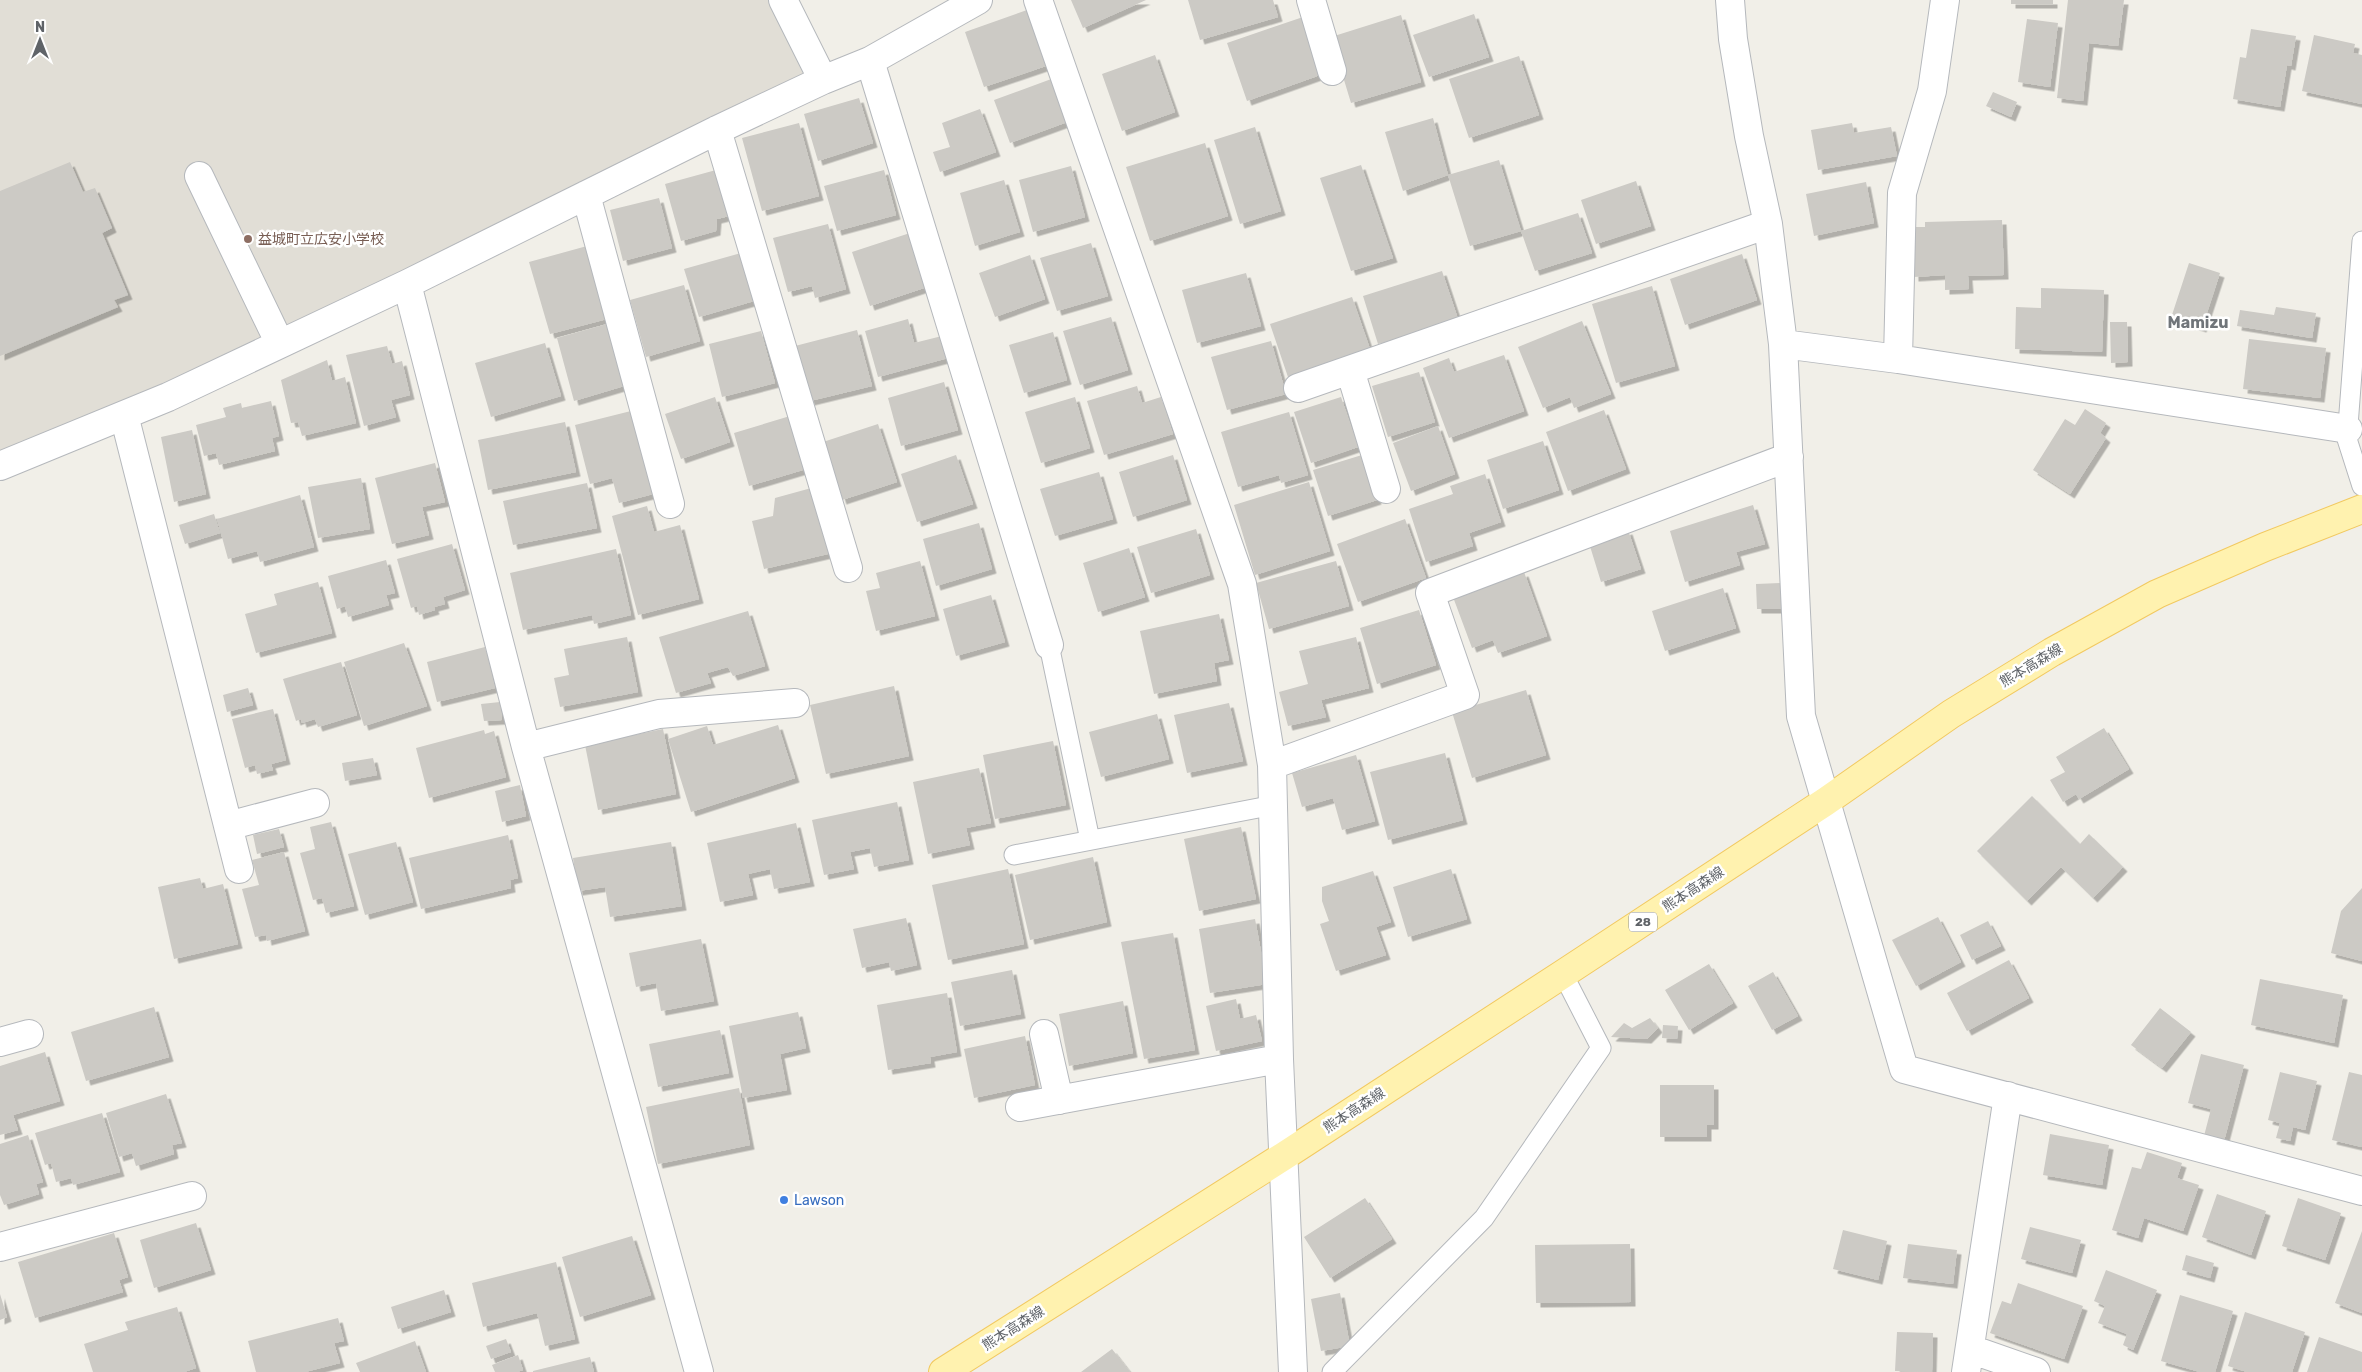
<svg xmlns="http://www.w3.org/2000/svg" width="2362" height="1372" font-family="Rubik,'Noto Sans JP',sans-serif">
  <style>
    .education { fill: #e1ded6 }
    .building { fill: #cccac5; filter: url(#shadow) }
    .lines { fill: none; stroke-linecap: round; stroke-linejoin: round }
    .service-casing { stroke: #b5b8bc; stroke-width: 21 }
    .minor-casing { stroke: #b5b8bc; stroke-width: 30 }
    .primary-casing { stroke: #f2c960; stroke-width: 30 }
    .service { stroke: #fff; stroke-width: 19 }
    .minor { stroke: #fff; stroke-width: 28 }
    .primary { stroke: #fff2af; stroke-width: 28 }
    .education-dot { fill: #8d6e63; stroke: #fff; stroke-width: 2 }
    .shop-dot { fill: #3f7fe0; stroke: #fff; stroke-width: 2 }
    .labels { text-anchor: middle; stroke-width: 5; stroke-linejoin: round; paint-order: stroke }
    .shield { fill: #fff; stroke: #8f9295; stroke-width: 1 }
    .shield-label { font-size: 12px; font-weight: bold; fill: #5f6368 }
    .education-label { font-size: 14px; fill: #785e54; stroke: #fff; text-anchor: start }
    .street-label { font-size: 14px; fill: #5f6368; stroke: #fff }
    .shop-label { font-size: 14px; fill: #366cbe; stroke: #fff; text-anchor: start }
    .quarter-label { font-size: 16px; font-weight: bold; fill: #70757a; stroke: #fff }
  </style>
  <defs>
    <filter id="shadow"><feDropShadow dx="4.5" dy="4.5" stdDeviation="0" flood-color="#0004"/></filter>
  </defs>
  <rect width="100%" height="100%" fill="#f1efe8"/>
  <path class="education" d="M0,0H783L823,80L0,466Z"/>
  <path class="building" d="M1071,0H1146L1083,28Z
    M1188,0H1273L1278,17L1200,40Z
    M2011,0H2053V4H2011Z
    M2068,0H2124L2118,46L2089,43L2083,101L2057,98Z
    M1027,10L1046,66L984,87L965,32Z
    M1474,14L1489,57L1429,77L1413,35Z
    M1401,15L1421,82L1351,103L1331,37Z
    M1303,17L1323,74L1247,101L1227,43Z
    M2027,19L2058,23L2050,87L2018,82Z
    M2251,29L2296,36L2291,66L2287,65L2280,107L2233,99L2240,57L2246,58Z
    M2314,35L2355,44L2353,53L2362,55V104L2302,91Z
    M1155,55L1175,112L1122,131L1102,74Z
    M1519,56L1539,115L1469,138L1449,79Z
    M1054,78L1070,121L1010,143L994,100Z
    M1993,92L2017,102L2011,117L1986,106Z
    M859,98L873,143L818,161L804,114Z
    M980,109L996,152L940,172L933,152L950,147L942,123Z
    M1433,118L1448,175L1403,191L1385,132Z
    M799,123L819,196L762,211L742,138Z
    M1852,123L1854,133L1891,127L1897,156L1818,170L1811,130Z
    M1255,127L1281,211L1240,224L1214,140Z
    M1205,143L1228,216L1150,241L1126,167Z
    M1499,160L1521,231L1470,246L1448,175Z
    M70,162L83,192L95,188L112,228L102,233L128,295L114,300L118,307L0,356V191Z
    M1361,165L1393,258L1351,271L1320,178Z
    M1071,166L1085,217L1033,232L1019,180Z
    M716,170L729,216L717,219L716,231L681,241L665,184Z
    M884,170L896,215L837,231L824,186Z
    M1004,180L1020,232L975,246L960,193Z
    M1636,181L1651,226L1596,244L1581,200Z
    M1866,182L1874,223L1814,236L1806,194Z
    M659,198L672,248L623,261L610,210Z
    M1578,213L1592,253L1535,271L1521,231Z
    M2002,220L2004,275L1968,276L1969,289L1945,290V275L1914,277L1913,227H1925V222Z
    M828,224L846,289L815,298L812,286L788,292L773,238Z
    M910,233L927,287L870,306L852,252Z
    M1091,243L1108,296L1057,311L1040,258Z
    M587,246L607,319L550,334L529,262Z
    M741,253L754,301L699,317L684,269Z
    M1742,254L1757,300L1685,325L1670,279Z
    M1030,255L1045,299L995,317L979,273Z
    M2189,263L2220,273L2202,328L2171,318Z
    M1442,271L1458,319L1378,344L1363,296Z
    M1246,273L1261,326L1197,343L1182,290Z
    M684,285L700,341L646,357L630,300Z
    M1652,286L1675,366L1616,383L1592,304Z
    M2041,288L2104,290L2102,352L2015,349L2016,307L2041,308Z
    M1352,297L1371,352L1289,380L1270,324Z
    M2276,307L2316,313L2312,338L2237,326L2240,310L2274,315Z
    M1111,317L1128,370L1080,385L1063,331Z
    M908,319L914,343L942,336L948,358L878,377L865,331Z
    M1582,321L1611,394L1574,408L1570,397L1543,408L1518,347Z
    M2110,322H2127L2128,362L2111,363Z
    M607,324L624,386L574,401L557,338Z
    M857,330L872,386L810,401L795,346Z
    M761,331L775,383L722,397L709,344Z
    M1053,332L1067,380L1024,393L1009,345Z
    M2249,339L2326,348L2320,398L2243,389Z
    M1271,341L1286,394L1227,410L1211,357Z
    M545,343L561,396L491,417L475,363Z
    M387,346L392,364L402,361L410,395L391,400L396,417L364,426L346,355Z
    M1504,355L1524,411L1449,438L1423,368L1449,358L1454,372Z
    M327,360L332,381L345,377L356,423L302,436L298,422L291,423L281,380Z
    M1419,372L1435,422L1388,437L1372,386Z
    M944,382L958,430L901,446L888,398Z
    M1137,386L1142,403L1161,397L1173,434L1104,455L1087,401Z
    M715,397L730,442L681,459L665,414Z
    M1075,397L1090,448L1041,463L1025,412Z
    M1341,397L1358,447L1311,463L1294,412Z
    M271,401L279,436L272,438L275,451L219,465L216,453L204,456L196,425L226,417L223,408L241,403L242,408Z
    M2085,409L2106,423L2100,433L2106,438L2070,494L2033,470L2065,419L2075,425Z
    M635,410L657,493L619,503L612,478L590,484L575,425Z
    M1604,410L1626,469L1568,491L1546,432Z
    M1289,412L1308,475L1281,483L1279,475L1238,487L1221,432Z
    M790,416L806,469L749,486L734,433Z
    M565,422L576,472L488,490L478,440Z
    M878,424L897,482L842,500L823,442Z
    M1438,426L1455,474L1411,491L1393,443Z
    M192,430L206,494L174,502L161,437Z
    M1543,441L1559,490L1503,509L1487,460Z
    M956,455L973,504L917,522L901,474Z
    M1173,455L1187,500L1133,517L1119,472Z
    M1362,455L1377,500L1328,516L1313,470Z
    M435,463L445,502L422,507L429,535L392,544L375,478Z
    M1099,472L1113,519L1055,536L1040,489Z
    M1485,474L1501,522L1469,533L1473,546L1426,562L1409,509L1453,494L1450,486Z
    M361,478L370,529L318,538L308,487Z
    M1309,482L1330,551L1255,575L1234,505Z
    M587,483L597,528L513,545L503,501Z
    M815,487L832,553L764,569L752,521L773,516L775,498Z
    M300,495L314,547L260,562L257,551L228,559L217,519Z
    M1753,505L1765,544L1736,552L1740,565L1685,582L1670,531Z
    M647,506L654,532L680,525L699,599L638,615L612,516Z
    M214,514L220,533L185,544L179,525Z
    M1405,519L1426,578L1358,602L1337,544Z
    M979,523L992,569L936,586L923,539Z
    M1196,529L1210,575L1151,593L1137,547Z
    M1628,530L1641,569L1601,582L1589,543Z
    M452,544L465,590L443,597L445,604L434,607L435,610L419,615L417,606L411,608L397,559Z
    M1129,548L1145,597L1098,612L1083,563Z
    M616,549L631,615L594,624L592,615L523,630L510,573Z
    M386,560L395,593L386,595L389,605L348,617L345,606L337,609L328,576Z
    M920,561L935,616L876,631L866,591L880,588L876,573Z
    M1336,561L1349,606L1269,629L1256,583Z
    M1524,572L1547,636L1498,653L1493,640L1472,648L1453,597Z
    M318,582L332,633L256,653L245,614L277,605L274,594Z
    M1783,583L1784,609H1757L1756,584Z
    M1723,588L1736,628L1665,651L1652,611Z
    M991,595L1005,642L956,656L943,609Z
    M1419,610L1436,665L1377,684L1360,628Z
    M748,611L765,666L733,676L728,667L707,673L711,683L676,693L659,637Z
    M1219,614L1229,660L1214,663L1217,681L1154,694L1140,631Z
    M627,637L638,692L560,707L554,678L569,675L564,649Z
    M1356,637L1369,688L1321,700L1326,717L1288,726L1279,692L1308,684L1299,651Z
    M404,643L427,706L364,726L344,662Z
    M485,647L495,688L437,702L427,662Z
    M341,662L357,715L318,727L315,719L302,723L301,719L296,721L283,679Z
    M894,686L909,756L826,774L810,705Z
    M248,688L253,705L227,712L223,695Z
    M1526,690L1546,755L1472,778L1452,712Z
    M500,702L502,720L484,721L481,704Z
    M1229,703L1243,761L1187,773L1174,715Z
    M273,709L286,760L271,764L273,770L257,774L255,765L245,768L232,719Z
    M1157,714L1169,759L1101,777L1089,732Z
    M778,725L795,778L691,812L668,739L707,726L713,745Z
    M2104,728L2129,769L2079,799L2076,794L2063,802L2050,780L2065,772L2056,757Z
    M663,729L676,794L598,810L585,745Z
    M484,730L485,734L494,731L506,777L429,798L416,748Z
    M1053,741L1066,805L995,819L983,755Z
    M1445,753L1463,820L1388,840L1370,772Z
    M1356,755L1375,821L1342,830L1333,798L1302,807L1292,773Z
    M373,758L377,775L345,781L342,763Z
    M979,768L991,823L966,828L970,845L928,854L913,782Z
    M520,785L526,816L502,822L495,791Z
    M2032,796L2080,844L2089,834L2123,867L2093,898L2061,867L2027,901L1977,851Z
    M897,802L909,860L874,867L870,848L850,852L854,869L824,875L812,820Z
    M331,822L354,906L326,913L322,898L313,900L300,853L315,849L310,827Z
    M796,823L810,882L774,889L770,869L748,874L753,895L720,902L707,843Z
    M1241,827L1256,899L1199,911L1184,839Z
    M279,829L284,847L257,854L253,835Z
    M508,835L518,878L510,880L511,888L421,909L409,858Z
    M396,842L413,902L365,915L348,854Z
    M671,842L682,906L610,917L605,887L578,891L573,858Z
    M284,852L305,931L267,941L266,935L255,937L242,889L259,885L252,860Z
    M1093,857L1107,922L1030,940L1015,875Z
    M1008,869L1024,944L948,960L932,885Z
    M1451,869L1467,919L1408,937L1393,887Z
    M1373,871L1391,922L1376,927L1386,955L1336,971L1320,924L1329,921L1322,901V887Z
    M200,878L203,889L223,884L238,944L174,959L158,887Z
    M2362,888V961L2331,953L2341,911Z
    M1938,917L1961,962L1916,986L1892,940Z
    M906,918L917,965L891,971L889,962L862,968L853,929Z
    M1255,919L1267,984L1210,993L1199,929Z
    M1988,921L2001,946L1972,960L1960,935Z
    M1173,933L1195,1050L1144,1059L1121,942Z
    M701,939L714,1001L661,1011L656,983L636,987L629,953Z
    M2009,960L2029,998L1967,1031L1947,993Z
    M1709,964L1733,1003L1689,1030L1665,990Z
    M1012,970L1021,1014L960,1026L951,982Z
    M1773,972L1798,1016L1772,1030L1748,986Z
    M2260,979L2343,995L2334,1043L2251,1025Z
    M947,993L957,1052L930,1057L931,1063L888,1070L877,1005Z
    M1236,999L1240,1019L1256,1015L1262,1041L1216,1051L1206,1006Z
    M1123,1001L1133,1053L1069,1066L1059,1014Z
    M154,1007L169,1057L86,1081L71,1032Z
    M2160,1008L2191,1032L2162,1068L2131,1045Z
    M798,1012L806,1048L780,1054L787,1090L743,1098L729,1026Z
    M1650,1018L1658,1028L1647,1039L1611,1037L1624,1023L1632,1028Z
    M1663,1025L1678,1026L1677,1039L1662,1038Z
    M720,1030L729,1073L658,1087L649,1044Z
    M1025,1036L1035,1085L974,1098L964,1049Z
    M45,1052L60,1101L13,1115L18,1130L0,1135V1066Z
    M2201,1054L2244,1065L2224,1141L2204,1136L2211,1109L2188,1103Z
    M2280,1072L2317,1081L2305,1130L2293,1127L2290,1141L2276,1138L2280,1123L2268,1120Z
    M2349,1072L2362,1075V1147L2332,1140Z
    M1660,1085H1714V1125H1707V1137H1660Z
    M739,1088L750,1145L658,1164L646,1107Z
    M166,1094L182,1143L172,1145L174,1154L136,1166L132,1153L119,1157L106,1113Z
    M102,1113L120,1172L73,1185L71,1178L56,1182L51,1163L45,1165L35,1133Z
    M2050,1134L2109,1145L2102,1185L2043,1175Z
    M28,1135L43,1182L36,1184L39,1194L4,1205L0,1195V1144Z
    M2147,1152L2182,1163L2177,1178L2199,1185L2183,1231L2144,1218L2138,1238L2112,1230L2132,1167L2141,1169Z
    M2217,1194L2266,1211L2251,1255L2202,1237Z
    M1365,1198L1392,1239L1330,1278L1304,1237Z
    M2298,1198L2341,1213L2325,1260L2282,1246Z
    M196,1223L211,1270L154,1288L140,1240Z
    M2030,1227L2081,1240L2072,1273L2021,1259Z
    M1843,1230L1887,1241L1878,1280L1833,1269Z
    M2362,1231V1313L2335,1303Z
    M114,1233L128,1277L119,1280L123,1292L35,1318L18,1262Z
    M632,1236L651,1295L580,1317L562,1257Z
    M1630,1244L1631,1302L1536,1303L1535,1245Z
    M1908,1244L1957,1250L1953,1284L1903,1278Z
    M2186,1255L2214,1263L2210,1278L2182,1270Z
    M556,1262L575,1339L545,1346L537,1313L483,1327L472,1283Z
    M2106,1270L2157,1290L2133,1350L2123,1345L2127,1334L2098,1323L2105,1306L2094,1301Z
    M2018,1283L2083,1306L2064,1359L1990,1333L2002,1301L2011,1304Z
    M444,1290L451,1312L398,1329L391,1307Z
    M1340,1293L1350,1346L1321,1351L1311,1299Z
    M0,1294L7,1317L0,1320Z
    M2180,1295L2233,1311L2215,1372H2200L2161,1361Z
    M177,1307L196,1368L184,1372H93L84,1344L128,1330L125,1322Z
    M2245,1312L2305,1332L2292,1372H2247L2228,1366Z
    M338,1318L344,1341L334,1343L340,1363L305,1372H256L248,1341Z
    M1897,1332L1933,1333L1932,1372L1895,1371Z
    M2319,1337L2362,1352V1372H2307Z
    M506,1339L511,1352L491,1359L486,1346Z
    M415,1341L426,1372H360L356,1363Z
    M1112,1349L1130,1372H1081Z
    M518,1355L523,1370L517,1372H495L492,1365Z
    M590,1357L594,1372H533V1371Z"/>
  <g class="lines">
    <defs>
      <path id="service" d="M2362,241L2347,439L2362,486
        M1049,645L1090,840
        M1014,855L1274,805
        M1332,1372L1484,1218L1601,1048L1563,974"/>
      <path id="minor" d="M783,0L823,80
        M1038,0L1242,584L1272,765L1279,1059L1293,1372
        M1311,0L1332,71
        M1730,0L1733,39L1749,136L1768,224L1783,344L1801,716L1904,1069L2362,1191
        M870,61L1049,645
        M717,130L848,568
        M199,176L280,344
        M586,195L670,504
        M407,284L526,747L699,1372
        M1783,344L1898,359L2348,429
        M1898,359L1902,193L1932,91L1945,0
        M1350,370L1386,489
        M1298,388L1768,224
        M124,415L239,869
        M0,466L168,397L407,284L717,130L823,80L870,61L978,0
        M526,747L659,714L795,703
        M1272,765L1465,695L1430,593L1789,457
        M228,826L315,803
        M1044,1034L1059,1100
        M0,1042L29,1034
        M1020,1107L1279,1059
        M0,1247L192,1196
        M1970,1349L2036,1372
        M1966,1372L2008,1096"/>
      <path id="primary" d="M943,1372L1284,1156L1563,974L1825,802L1951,714L2052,652L2157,594L2265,547L2362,509"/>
    </defs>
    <use href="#service" class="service-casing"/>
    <use href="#minor" class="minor-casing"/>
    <use href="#primary" class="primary-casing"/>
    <use href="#service" class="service"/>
    <use href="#minor" class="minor"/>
    <use href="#primary" class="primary"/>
  </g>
  <circle class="education-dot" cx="248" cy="239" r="5"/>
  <circle class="shop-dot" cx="784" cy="1200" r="5"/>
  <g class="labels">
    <rect class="shield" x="1629" y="912.5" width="28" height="19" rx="4"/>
    <g class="shield-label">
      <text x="1643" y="926">28</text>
    </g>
    <g class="education-label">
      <text x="258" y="244">益城町立広安小学校</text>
    </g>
    <g class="street-label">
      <text transform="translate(2031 665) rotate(-31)" y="5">熊本高森線</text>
      <text transform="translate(1693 889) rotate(-33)" y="5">熊本高森線</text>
      <text transform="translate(1354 1110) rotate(-33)" y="5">熊本高森線</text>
      <text transform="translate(1013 1328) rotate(-32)" y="5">熊本高森線</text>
    </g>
    <g class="shop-label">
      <text x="794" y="1205">Lawson</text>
    </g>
    <g class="quarter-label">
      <text x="2198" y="328">Mamizu</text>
    </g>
  </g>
  <g transform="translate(40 40)" stroke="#ffffff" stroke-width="4" paint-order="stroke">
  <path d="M0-4L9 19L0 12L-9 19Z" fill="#5f6368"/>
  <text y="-8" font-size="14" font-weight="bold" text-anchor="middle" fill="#5f6368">N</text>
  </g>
</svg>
